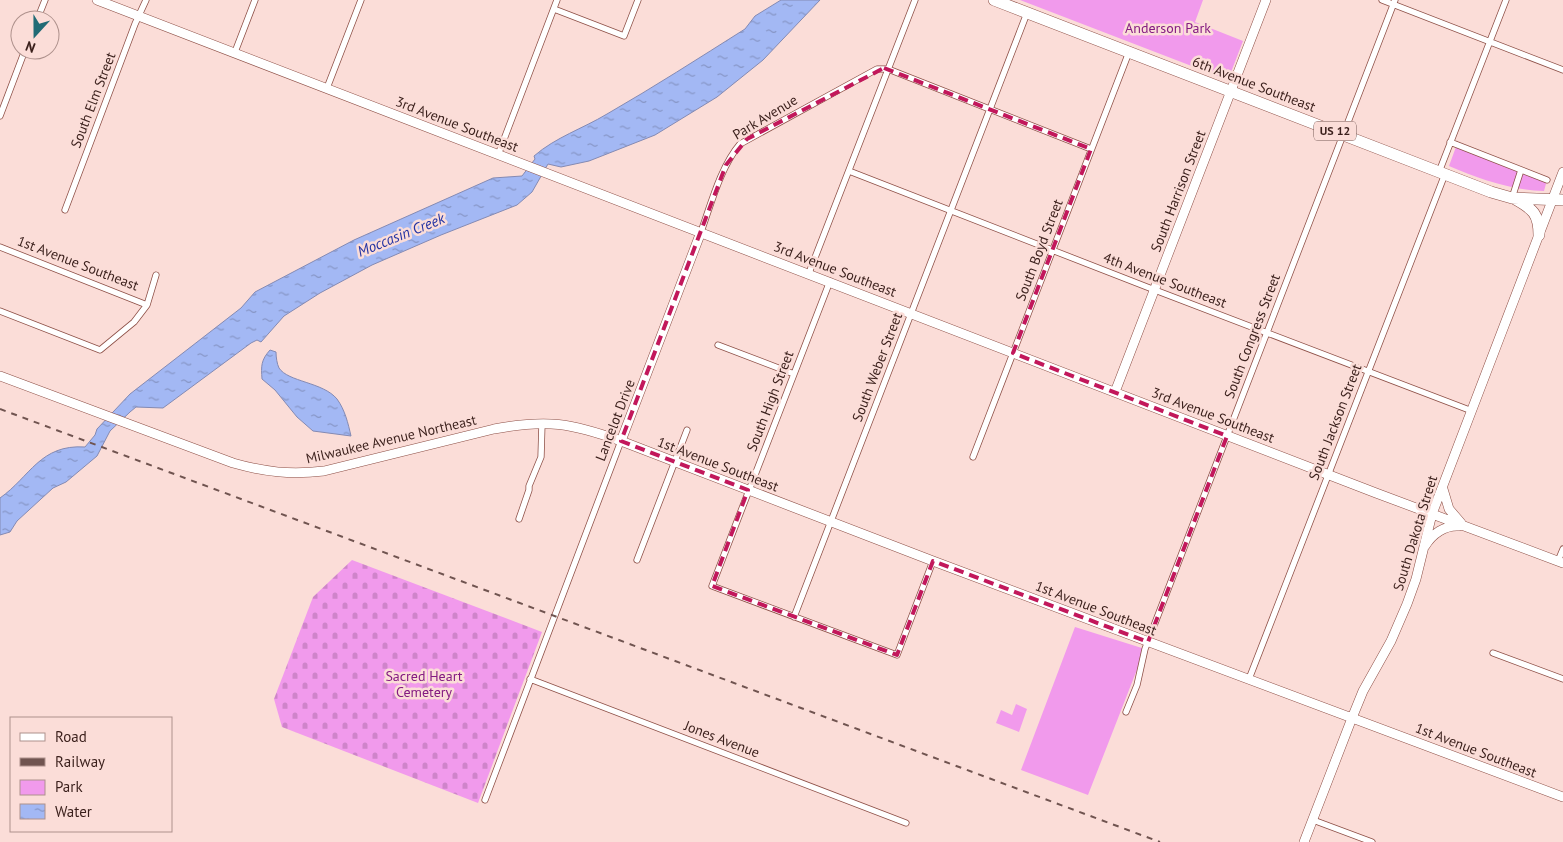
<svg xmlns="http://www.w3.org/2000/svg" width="1563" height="842" font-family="'PT Sans',sans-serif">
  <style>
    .green { fill: #f19aec }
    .cemetery { fill: url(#cemetery-stones) }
    .water { fill: url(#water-ripples); stroke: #848ab3 }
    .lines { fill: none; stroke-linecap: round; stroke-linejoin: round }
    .street-casing { stroke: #8d4f46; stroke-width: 7 }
    .secondary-casing { stroke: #8d4f46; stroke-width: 10 }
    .highway-casing { stroke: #8d4f46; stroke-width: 12 }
    .street { stroke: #fff; stroke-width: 5.5 }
    .secondary { stroke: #fff; stroke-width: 9 }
    .highway { stroke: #fff; stroke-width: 11 }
    .rail { stroke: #705450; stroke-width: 2; stroke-dasharray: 6 6; stroke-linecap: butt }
    .marked { fill: none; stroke: #c2185b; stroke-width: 4; stroke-dasharray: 10 6; stroke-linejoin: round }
    .labels { text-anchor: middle; stroke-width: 5; stroke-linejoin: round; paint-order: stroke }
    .shield { fill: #fbddd8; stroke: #745854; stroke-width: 1 }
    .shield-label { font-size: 12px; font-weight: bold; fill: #3a1f1b }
    .park-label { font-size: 14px; fill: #841b81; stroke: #fbddd8 }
    .street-label { font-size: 14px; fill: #3a1f1b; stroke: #fbddd8 }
    .water-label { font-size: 15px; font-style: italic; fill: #2333a3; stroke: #fbddd8 }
  </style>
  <defs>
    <pattern id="cemetery-stones" width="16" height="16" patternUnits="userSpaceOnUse" patternTransform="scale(1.25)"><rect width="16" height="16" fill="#f19aec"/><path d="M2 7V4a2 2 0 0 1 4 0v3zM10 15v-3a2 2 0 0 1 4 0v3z" fill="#cf84ca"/></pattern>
    <pattern id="water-ripples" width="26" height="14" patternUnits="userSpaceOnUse" patternTransform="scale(1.25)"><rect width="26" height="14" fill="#a3b8f4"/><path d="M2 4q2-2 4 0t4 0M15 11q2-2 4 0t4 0" fill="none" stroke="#8695c5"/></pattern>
  </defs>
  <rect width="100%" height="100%" fill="#fbddd8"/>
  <path class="green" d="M1020,0H1203L1195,22L1243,41L1228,80Z
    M1457,144L1547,180L1544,191C1510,190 1480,179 1449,166Z
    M1075,627L1145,649L1088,795L1021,770Z
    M1016,704L1027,709L1019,732L996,723L1001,710L1012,715Z"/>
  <path class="cemetery" d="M352,560L542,632L478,803L282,727L274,699L313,597Z"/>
  <path class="water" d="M781,0H820L763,60L717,97L655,135L589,161L561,167L548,164L532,192L517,205L441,235L372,265L320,293L284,316L261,342L257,340L251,343L163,408L136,407L130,412L110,431L97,456L66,482L53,488L17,521L10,532L0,535V498C30,477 40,444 85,447L95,435L97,429L130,394L241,308L255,292L354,240L493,178L522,176L535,159L534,156C556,137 582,129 607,114C654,87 699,58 745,29L755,16Z
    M270,350L276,352C276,357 277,364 279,368C288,382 323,382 337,399C345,410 348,423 351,436L313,431L297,417L275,390L262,379C261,366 261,360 270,350Z"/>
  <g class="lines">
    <defs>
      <path id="street" d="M1382,0L1563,70
        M554,9L624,36L638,0
        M37,20L45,0
        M235,52L255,0
        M327,88L361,0
        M0,116L25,50
        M1450,142L1547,180
        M498,155L557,0
        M849,171L1147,287L1472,411
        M1439,172L1506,0
        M1512,198L1521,170
        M65,210L135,24L146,0
        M701,232C711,204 721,166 740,144L877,69H888L1091,149
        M0,247L147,305
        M809,273L915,0
        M830,281L712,586L897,655L933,561
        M0,311L100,350L134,322L147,305L156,275
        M718,345L794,374
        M973,457L1129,52
        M519,519L529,490V486L541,457L542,423
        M637,560L687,430
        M1558,561L1563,549
        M794,617L1027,13
        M1493,653L1563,679
        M530,679L906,823
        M1249,679L1445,174
        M1126,712L1137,685L1145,649L1395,0
        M485,800L621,441
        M1313,820L1372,842"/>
      <path id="secondary" d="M97,0L1376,493L1563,563
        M0,376L233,463C265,472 290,475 324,471L494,429C547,419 571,423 621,441L933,561L1563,797
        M1115,392L1266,0
        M621,441L701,232
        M1443,489L1449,509L1461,523
        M1425,546C1432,534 1445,525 1459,526
        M1304,842L1352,718L1363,691L1391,641L1407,604L1416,579L1432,514L1563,172"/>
      <path id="highway" d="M994,0L1491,192L1512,198L1563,200
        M1515,199C1533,209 1539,214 1539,235"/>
    </defs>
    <use href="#street" class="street-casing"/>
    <use href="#secondary" class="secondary-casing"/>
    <use href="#highway" class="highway-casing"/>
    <use href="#street" class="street"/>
    <use href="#secondary" class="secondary"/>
    <use href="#highway" class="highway"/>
    <path class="rail" d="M0,409L1160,842"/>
  </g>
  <path class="marked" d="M884,68L1091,149L1013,353L1227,436L1148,642L933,561L897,655L712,586L748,490L621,441L726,165L747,139Z"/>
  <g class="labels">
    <rect class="shield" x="1314" y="121.5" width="42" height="19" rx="4"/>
    <g class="shield-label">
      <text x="1335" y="135">US 12</text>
    </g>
    <g class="park-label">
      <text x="1168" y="33">Anderson Park</text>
      <text x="424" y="681">Sacred Heart<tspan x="424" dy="16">Cemetery</tspan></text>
    </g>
    <g class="street-label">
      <text transform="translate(1254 84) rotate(21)" y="5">6th Avenue Southeast</text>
      <text transform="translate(93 100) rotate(-69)" y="5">South Elm Street</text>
      <text transform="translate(765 117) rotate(-31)" y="5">Park Avenue</text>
      <text transform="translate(457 124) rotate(21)" y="5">3rd Avenue Southeast</text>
      <text transform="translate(1178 191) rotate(-69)" y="5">South Harrison Street</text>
      <text transform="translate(1039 250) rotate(-69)" y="5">South Boyd Street</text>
      <text transform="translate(78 263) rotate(21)" y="5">1st Avenue Southeast</text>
      <text transform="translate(835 269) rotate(21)" y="5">3rd Avenue Southeast</text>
      <text transform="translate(1165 280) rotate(21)" y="5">4th Avenue Southeast</text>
      <text transform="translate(1252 336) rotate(-69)" y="5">South Congress Street</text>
      <text transform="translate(877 367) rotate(-69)" y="5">South Weber Street</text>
      <text transform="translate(770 401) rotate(-69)" y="5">South High Street</text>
      <text transform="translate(1213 415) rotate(21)" y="5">3rd Avenue Southeast</text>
      <text transform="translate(615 420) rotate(-69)" y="5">Lancelot Drive</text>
      <text transform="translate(1335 422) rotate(-69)" y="5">South Jackson Street</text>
      <text transform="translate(391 439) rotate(-13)" y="5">Milwaukee Avenue Northeast</text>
      <text transform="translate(718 464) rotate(21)" y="5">1st Avenue Southeast</text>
      <text transform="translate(1415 533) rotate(-73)" y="5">South Dakota Street</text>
      <text transform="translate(1096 608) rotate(21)" y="5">1st Avenue Southeast</text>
      <text transform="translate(722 739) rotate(21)" y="5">Jones Avenue</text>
      <text transform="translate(1476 750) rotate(21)" y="5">1st Avenue Southeast</text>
    </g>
    <g class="water-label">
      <text transform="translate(401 235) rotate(-22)" y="5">Moccasin Creek</text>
    </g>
  </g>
  <rect x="10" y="717" width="162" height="115" fill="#fbddd8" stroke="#ae918c"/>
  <rect x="20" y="733" width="25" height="8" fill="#ffffff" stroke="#ae918c"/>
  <text x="55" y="742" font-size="15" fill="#3a1f1b">Road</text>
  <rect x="20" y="758" width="25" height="8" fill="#705450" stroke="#ae918c"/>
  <text x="55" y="767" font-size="15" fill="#3a1f1b">Railway</text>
  <rect x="20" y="780" width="25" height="15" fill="#f19aec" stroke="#ae918c"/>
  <text x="55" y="792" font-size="15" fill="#3a1f1b">Park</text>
  <rect x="20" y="804" width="25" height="15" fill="url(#water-ripples)" stroke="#ae918c"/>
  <text x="55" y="817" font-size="15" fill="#3a1f1b">Water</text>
  <g transform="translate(35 35) rotate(201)"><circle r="24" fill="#fbddd8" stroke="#ae918c"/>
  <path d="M0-4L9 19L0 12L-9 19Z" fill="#216b75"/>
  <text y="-8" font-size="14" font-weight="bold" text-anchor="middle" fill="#3a1f1b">N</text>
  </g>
</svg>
